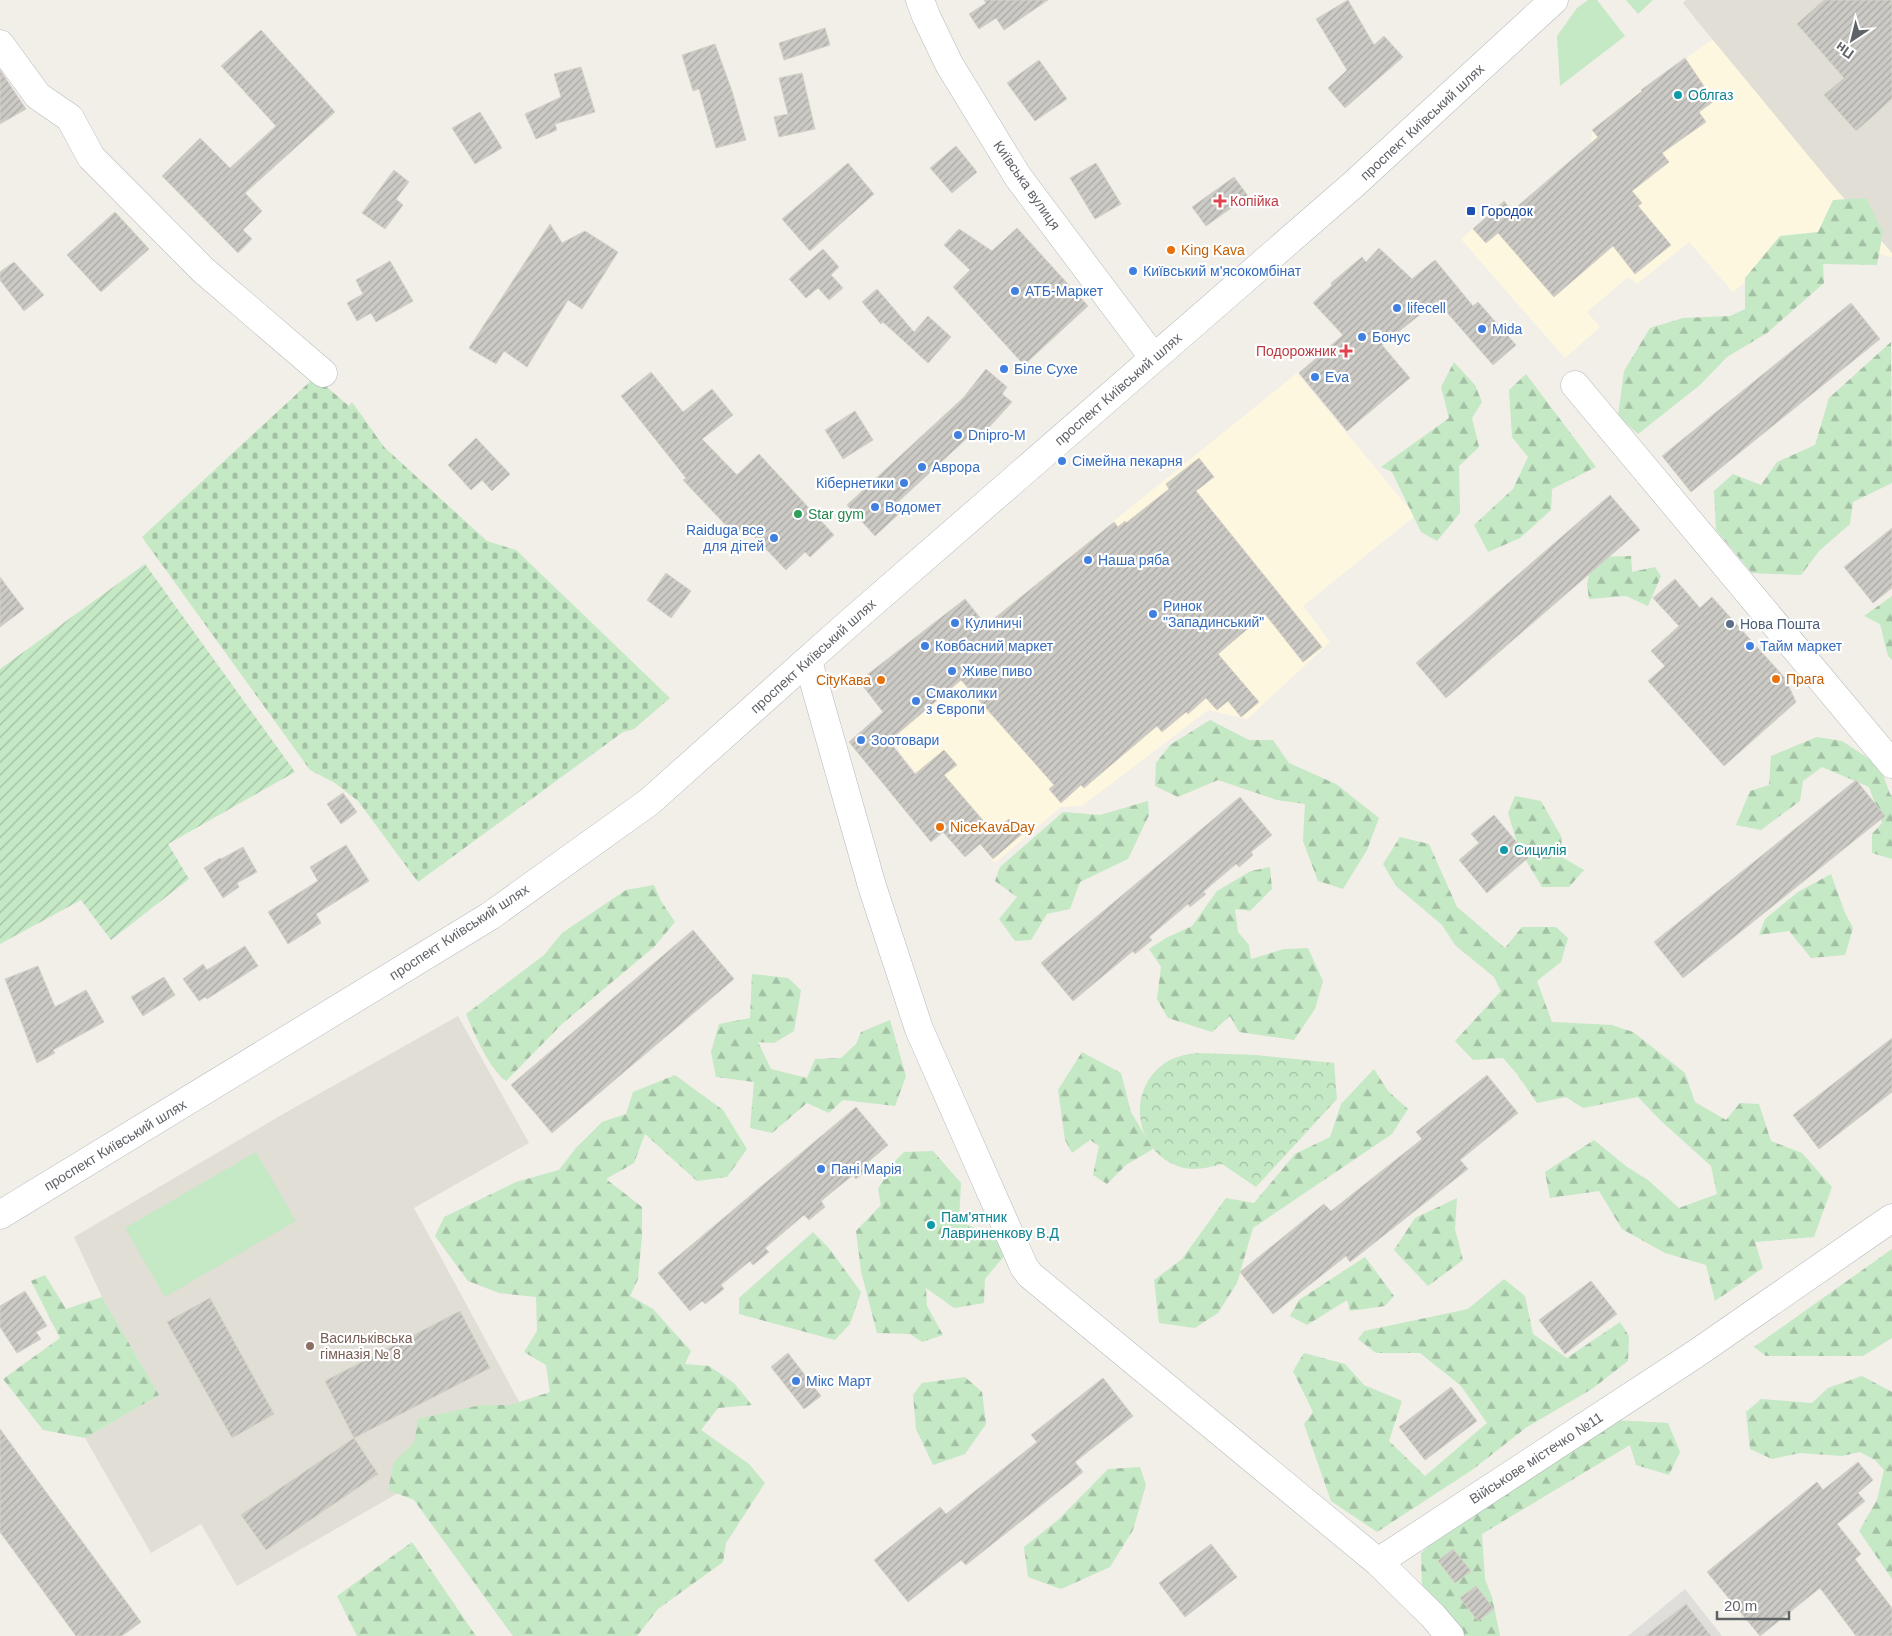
<svg xmlns="http://www.w3.org/2000/svg" width="1892" height="1636" font-family="Helvetica,sans-serif">
  <style>
    .commercial { fill: #fef7e0 }
    .industrial { fill: #e0deda }
    .education { fill: #e1ded6 }
    .grass { fill: #c5e8c5 }
    .forest { fill: url(#forest-firs) }
    .cemetery { fill: url(#cemetery-stones) }
    .park { fill: url(#park-crowns) }
    .garden { fill: url(#garden-furrows) }
    .building { fill: url(#building-hatch); stroke: #d6d1c6 }
    .lines { fill: none; stroke-linecap: round; stroke-linejoin: round }
    .minor-casing { stroke: #b5b8bc; stroke-width: 29 }
    .tertiary-casing { stroke: #b5b8bc; stroke-width: 29 }
    .secondary-casing { stroke: #b6babf; stroke-width: 29 }
    .minor { stroke: #fff; stroke-width: 28 }
    .tertiary { stroke: #fff; stroke-width: 28 }
    .secondary { stroke: #fff; stroke-width: 28 }
    .culture-dot { fill: #0f9aa8; stroke: #fff; stroke-width: 2 }
    .health-dot { fill: #e0444e; stroke: #fff; stroke-width: 2 }
    .transit-dot { fill: #1a4fb4; stroke: #fff; stroke-width: 2 }
    .food-dot { fill: #e8710a; stroke: #fff; stroke-width: 2 }
    .shop-dot { fill: #3f7fe0; stroke: #fff; stroke-width: 2 }
    .leisure-dot { fill: #2e9e5b; stroke: #fff; stroke-width: 2 }
    .service-dot { fill: #5c6f8a; stroke: #fff; stroke-width: 2 }
    .education-dot { fill: #8d6e63; stroke: #fff; stroke-width: 2 }
    .labels { text-anchor: middle; stroke-width: 4.5; stroke-linejoin: round; paint-order: stroke }
    .culture-label { font-size: 14px; fill: #0d838f; stroke: #fff; text-anchor: start }
    .street-label { font-size: 14px; fill: #5f6368; stroke: #fff }
    .health-label { font-size: 14px; fill: #be3a42; stroke: #fff; text-anchor: start }
    .transit-label { font-size: 14px; fill: #164399; stroke: #fff; text-anchor: start }
    .food-label { font-size: 14px; fill: #c56008; stroke: #fff; text-anchor: start }
    .shop-label { font-size: 14px; fill: #366cbe; stroke: #fff; text-anchor: start }
    .leisure-label { font-size: 14px; fill: #27864d; stroke: #fff; text-anchor: start }
    .service-label { font-size: 14px; fill: #4e5e75; stroke: #fff; text-anchor: start }
    .education-label { font-size: 14px; fill: #785e54; stroke: #fff; text-anchor: start }
  </style>
  <defs>
    <pattern id="forest-firs" width="22" height="20" patternUnits="userSpaceOnUse" patternTransform="scale(1.25)"><rect width="22" height="20" fill="#c5e8c5"/><path d="M5 1l3.5 6h-7zM16 11l3.5 6h-7z" fill="#a3c0a4"/></pattern>
    <pattern id="cemetery-stones" width="16" height="16" patternUnits="userSpaceOnUse" patternTransform="scale(1.25)"><rect width="16" height="16" fill="#c5e8c5"/><path d="M2 7V4a2 2 0 0 1 4 0v3zM10 15v-3a2 2 0 0 1 4 0v3z" fill="#a3c0a4"/></pattern>
    <pattern id="park-crowns" width="20" height="18" patternUnits="userSpaceOnUse" patternTransform="scale(1.25)"><rect width="20" height="18" fill="#c5e8c5"/><path d="M2 6a3 3 0 1 1 6 0M12 15a3 3 0 1 1 6 0" fill="none" stroke="#a3c0a4"/></pattern>
    <pattern id="garden-furrows" width="10" height="10" patternUnits="userSpaceOnUse" patternTransform="scale(1.25)"><rect width="10" height="10" fill="#c5e8c5"/><path d="M-1 1l2-2M0 10L10 0M9 11l2-2" fill="none" stroke="#a3c0a4"/></pattern>
    <pattern id="building-hatch" width="6" height="6" patternUnits="userSpaceOnUse" patternTransform="scale(1.25)"><rect width="6" height="6" fill="#cccac5"/><path d="M-1 1l2-2M0 6l6-6M5 7l2-2" fill="none" stroke="#a9a8a4"/></pattern>
  </defs>
  <rect width="100%" height="100%" fill="#f1efe8"/>
  <path class="commercial" d="M1713,39L1835,188L1892,253V257L1800,237L1733,292L1689,242L1637,284L1628,277L1587,312L1600,327L1565,358L1461,239L1504,201L1512,211L1591,144L1592,130L1641,90Z
    M1297,373L1415,516L1303,606L1330,642L1247,719L1208,710L1082,806L1061,807L995,863L921,779L901,754L892,739L875,719L989,622Z"/>
  <path class="industrial" d="M1685,1589L1722,1636H1628Z"/>
  <path class="education" d="M1686,0H1892V253L1835,188L1698,22L1683,3Z
    M458,1016L529,1143L414,1208L528,1418L237,1586L201,1524L151,1553L85,1438L159,1395L102,1297L74,1237L290,1110Z"/>
  <path class="grass" d="M1588,0H1597L1625,36L1560,86L1557,36L1577,8Z
    M1626,0H1653L1638,14Z
    M256,1152L296,1221L165,1297L125,1228Z"/>
  <path class="forest" d="M1866,198L1883,232L1877,265L1823,264L1824,283L1767,333L1727,357L1700,385L1638,434L1618,416L1624,371L1650,328L1683,318L1730,316L1745,309V278L1780,236L1818,232L1833,200Z
    M1891,342L1892,483L1853,502L1850,524L1819,551L1801,575L1752,573L1716,530L1714,491L1733,474L1761,485L1777,462L1815,445L1829,398Z
    M1454,362L1475,385L1482,402L1472,418L1479,447L1459,466L1460,513L1437,541L1421,532L1392,472L1381,467L1449,418L1441,387Z
    M1526,374L1596,467L1552,489L1551,510L1520,538L1488,552L1474,525L1513,489L1528,457L1512,437L1509,390Z
    M1631,556L1632,572L1655,567L1661,576L1648,606L1626,596L1589,599L1587,584L1593,557Z
    M1892,596V660L1888,656L1880,624L1864,616Z
    M1210,720L1249,740H1273L1289,763L1336,784L1379,818L1367,850L1343,889L1318,881L1303,841L1305,804L1277,800L1218,780L1178,797L1155,786L1156,763L1170,745Z
    M1817,737L1842,741L1880,766L1890,794L1892,796V859L1872,853V834L1882,823L1869,787L1822,767L1803,781L1800,801L1761,830L1736,825L1750,791L1769,785L1771,756Z
    M1515,796L1541,801L1562,838L1560,856L1584,870L1569,887H1542L1519,849L1508,813Z
    M1148,801L1149,815L1128,859L1080,882L1070,909L1047,914L1031,940L1015,941L999,919L1017,897L995,881L1000,867L1063,812L1100,815Z
    M1400,837L1429,844L1457,907L1505,948L1522,927H1556L1568,938L1561,962L1537,981L1552,1022L1612,1025L1633,1032L1685,1073L1695,1102L1726,1120L1740,1103L1759,1104L1771,1141L1802,1153L1832,1187L1814,1237L1755,1242L1763,1268L1715,1301L1706,1265L1665,1253L1622,1229L1599,1191L1550,1198L1545,1172L1594,1140L1627,1167L1648,1180L1679,1208L1717,1194L1711,1166L1660,1120L1638,1097L1583,1108L1566,1097L1537,1103L1517,1074L1503,1058L1473,1060L1455,1041L1501,991L1494,977L1455,945L1442,925L1396,886L1383,864Z
    M1270,867L1272,889L1250,911L1235,909L1238,932L1249,945L1251,959L1284,949L1308,948L1323,981L1315,1009L1294,1040L1239,1032L1230,1016L1212,1032L1168,1018L1157,999L1161,967L1149,949L1166,938L1192,926L1217,891L1251,871Z
    M1831,874L1845,913L1853,928L1845,955L1811,958L1789,931L1759,935L1765,919L1798,892Z
    M654,885L661,901L675,922L654,947L562,1024L506,1081C488,1067 475,1035 466,1014L544,955L562,933L626,890Z
    M752,974L788,978L801,990L794,1031L774,1043L758,1042L771,1069L807,1078L815,1059L841,1058L856,1044L861,1032L890,1020L906,1076L895,1106L843,1100L829,1113L807,1103L772,1133L750,1128L754,1082L716,1077L711,1052L719,1024L750,1018Z
    M1082,1052L1121,1073L1131,1112L1153,1149L1126,1165L1107,1184L1093,1175L1099,1146L1090,1140L1072,1153L1065,1140L1058,1090Z
    M1374,1069L1388,1091L1408,1109L1392,1134L1253,1228L1237,1283L1218,1313L1195,1328L1159,1323L1154,1280L1182,1259L1226,1198L1254,1203L1295,1154L1330,1137L1341,1104Z
    M675,1075L723,1110L747,1149L727,1177L697,1181L645,1134L634,1163L606,1179L642,1207V1235L638,1279L630,1296L653,1309L691,1351L685,1364L709,1366L734,1383L752,1405L718,1408L701,1430L749,1464L765,1483L726,1543L723,1562L658,1609L637,1636H513L414,1500L388,1490L394,1462L414,1443L418,1419L481,1405H510L550,1392L546,1365L524,1352L537,1331L536,1297L499,1293L468,1281L435,1236L444,1217L516,1182L559,1170L575,1149L602,1122L626,1114L633,1092Z
    M933,1151L961,1183L959,1221L1000,1239L1005,1255L985,1279L984,1303L954,1308L926,1288L927,1306L943,1335L922,1342L910,1334L877,1333L861,1271L856,1231L881,1205L878,1189L894,1162L904,1152Z
    M1457,1198L1455,1229L1463,1260L1428,1286L1394,1250L1415,1218Z
    M813,1232L828,1247L861,1292L850,1324L835,1340L739,1314V1298Z
    M1892,1249V1338L1863,1356H1766L1754,1347Z
    M1365,1257L1394,1296L1385,1306L1350,1311L1347,1300L1307,1325L1290,1316L1299,1300Z
    M45,1275L66,1309L102,1297L159,1395L85,1438L43,1430L3,1379L60,1338L31,1281Z
    M1504,1279L1525,1296L1533,1334L1567,1358L1620,1322L1629,1336L1628,1361L1592,1389L1527,1427L1472,1470L1377,1532L1331,1501L1304,1424L1313,1412L1293,1371L1304,1353L1345,1364L1364,1385L1402,1401L1389,1441L1425,1476L1487,1423L1461,1386L1420,1353H1376L1358,1339L1364,1331L1468,1309Z
    M1862,1376L1892,1392V1579L1859,1531L1877,1500L1884,1470L1875,1460L1860,1452L1842,1456L1800,1453L1772,1459L1750,1449L1746,1412L1761,1399L1812,1403L1828,1388Z
    M965,1377L982,1392L986,1424L965,1454L933,1465L916,1429L913,1395L922,1383Z
    M1613,1420L1668,1423L1680,1452L1669,1475L1636,1465L1630,1445L1482,1534L1485,1579L1492,1597L1500,1636H1456L1422,1591L1421,1553L1462,1516Z
    M1140,1467L1146,1485L1133,1530L1110,1567L1061,1589L1028,1577L1024,1547L1058,1520L1108,1469Z
    M412,1542L476,1636H357L337,1596Z"/>
  <path class="cemetery" d="M315,377L349,406L352,402L384,447L487,541L516,550L670,698L634,729L623,732L418,882L358,801L335,783L310,770L142,537Z"/>
  <path class="park" d="M1196,1053L1256,1055L1334,1063L1337,1099L1256,1187L1222,1164C1209,1167 1197,1171 1184,1168C1138,1157 1124,1096 1161,1066C1171,1057 1184,1055 1196,1053Z"/>
  <path class="garden" d="M145,564L295,772L168,844L189,879L111,940L81,900L0,944V669Z"/>
  <path class="building" d="M984,0H1048L1004,30L996,18L979,29L969,14L986,3Z
    M1348,0L1374,45L1384,36L1403,57L1345,108L1328,88L1347,70L1316,19Z
    M1824,0H1892V99L1856,131L1824,95L1844,78L1797,24Z
    M825,28L830,45L784,60L779,43Z
    M261,30L335,112L245,193L262,211L243,230L252,239L238,253L162,176L200,138L230,168L276,126L221,66Z
    M715,44L732,91L746,140L716,148L699,89L693,91L682,55Z
    M1685,58L1714,101L1699,112L1706,122L1662,153L1669,162L1632,191L1642,203L1638,206L1671,245L1635,274L1613,246L1554,297L1498,233L1486,243L1473,229L1504,201L1512,211L1598,137L1592,130L1642,91L1641,90Z
    M1039,60L1067,99L1035,121L1007,83Z
    M581,67L595,112L555,124L557,130L536,139L525,114L561,97L554,74Z
    M0,70L26,109L0,124Z
    M802,73L815,129L779,137L774,117L788,114L779,78Z
    M480,112L502,148L475,164L452,128Z
    M956,146L977,172L952,193L930,168Z
    M848,163L874,194L810,251L782,219Z
    M1096,163L1121,204L1095,219L1070,178Z
    M394,170L409,182L396,199L403,205L385,229L362,213Z
    M1234,177L1248,196L1206,226L1192,207Z
    M115,212L149,249L101,292L67,255Z
    M550,224L562,243L585,231L618,252L582,309L568,300L527,367L504,351L496,364L469,348Z
    M1017,228L1088,306L1024,365L953,287L970,270L944,245L959,229L992,251Z
    M1379,248L1412,279L1435,260L1473,306L1478,302L1516,345L1493,365L1437,301L1382,345L1410,378L1347,431L1299,373L1343,335L1313,303L1332,285L1331,283L1362,257L1366,262Z
    M823,249L839,267L831,275L843,288L829,300L818,288L806,298L789,279Z
    M390,261L413,301L376,322L371,313L357,321L347,303L363,294L356,280Z
    M14,262L44,295L24,311L0,280V272Z
    M877,289L914,332L928,316L951,337L928,363L883,322L881,324L862,302Z
    M1851,303L1880,339L1691,492L1662,456Z
    M986,369L1007,387L1002,394L1012,402L984,433L978,428L898,502L904,509L875,536L847,505L963,398Z
    M651,372L683,412L712,389L733,415L702,439L737,475L759,454L834,535L810,557L805,552L786,570L744,526L735,535L683,480L686,478L621,396Z
    M855,411L873,440L843,459L825,430Z
    M476,438L510,474L492,491L482,480L471,490L448,465Z
    M1199,458L1214,477L1196,491L1322,647L1303,662L1265,614L1218,654L1259,702L1241,717L1228,701L1217,710L1206,698L1188,714L1186,712L1162,732L1157,726L1084,788L1081,785L1061,803L1049,789L1054,785L961,680L889,741L915,774L944,750L957,765L944,775L993,832L1009,819L1022,834L993,859L980,844L965,857L943,832L931,842L849,742L883,712L859,681L965,599L986,625L1114,522L1118,527L1125,521L1126,523L1169,489L1166,484Z
    M1610,495L1640,530L1446,698L1416,663Z
    M1892,528V588L1873,603L1844,567Z
    M666,573L691,591L671,618L647,600Z
    M0,577L24,609L0,627Z
    M1675,579L1700,608L1712,597L1785,678L1796,702L1724,766L1648,681L1665,666L1651,651L1679,626L1653,598Z
    M1856,780L1885,816L1683,978L1654,942Z
    M343,793L357,812L341,824L327,804Z
    M1240,797L1272,835L1251,852L1253,855L1239,867L1236,864L1203,892L1206,894L1190,907L1188,904L1149,937L1152,940L1135,954L1133,951L1073,1001L1041,963Z
    M1494,815L1529,857L1487,893L1459,860L1479,843L1471,834Z
    M346,845L369,881L316,914L321,923L288,944L268,912L318,881L310,867Z
    M243,847L257,872L237,883L239,887L223,898L204,868L220,858L221,859Z
    M693,930L734,979L552,1133L511,1085Z
    M245,946L258,966L207,999L205,997L199,1001L183,979L203,964L207,970Z
    M38,966L55,1007L86,990L104,1022L53,1050L55,1053L37,1063L5,979Z
    M164,977L175,995L143,1016L131,997Z
    M1892,1038V1092L1819,1149L1793,1115Z
    M1487,1075L1518,1113L1460,1160L1468,1169L1350,1262L1346,1256L1273,1314L1240,1272L1324,1204L1331,1211L1422,1139L1416,1132Z
    M856,1107L888,1145L868,1162L871,1167L856,1179L853,1175L821,1201L825,1207L809,1220L804,1215L765,1248L769,1252L753,1265L750,1261L721,1285L724,1289L705,1304L702,1301L690,1311L658,1273Z
    M1591,1281L1617,1314L1565,1354L1539,1320Z
    M25,1291L47,1326L36,1332L41,1339L17,1353L0,1327V1306Z
    M210,1298L274,1414L232,1438L167,1322Z
    M460,1311L490,1368L354,1438L325,1381Z
    M788,1353L821,1396L804,1409L771,1367Z
    M1103,1378L1133,1416L1075,1462L1083,1472L966,1565L961,1560L908,1602L874,1560L940,1507L946,1514L1037,1442L1031,1435Z
    M1451,1387L1477,1421L1425,1460L1399,1427Z
    M0,1429L141,1622L122,1636H76L0,1532Z
    M354,1438L378,1474L266,1550L241,1515Z
    M1858,1462L1873,1480L1858,1493L1865,1501L1837,1524L1861,1554L1855,1559L1892,1608V1636H1856L1820,1588L1760,1636L1707,1572L1817,1482L1823,1490Z
    M1211,1544L1237,1577L1185,1617L1159,1583Z
    M1453,1549L1471,1571L1455,1583L1438,1561Z
    M1476,1586L1494,1609L1478,1621L1460,1598Z
    M1686,1604L1711,1636H1645Z"/>
  <g class="lines">
    <defs>
      <path id="minor" d="M0,44L38,96L70,118L91,157L203,270L323,373
        M1575,385L1892,764
        M808,661L872,886L919,1029L1024,1267L1030,1275L1378,1562L1433,1616L1450,1636
        M1378,1562L1694,1355L1892,1218"/>
      <path id="tertiary" d="M920,0L926,16L949,64L1018,177L1154,358"/>
      <path id="secondary" d="M0,1215L490,916L649,802L846,626L1354,184L1554,0"/>
    </defs>
    <use href="#minor" class="minor-casing"/>
    <use href="#tertiary" class="tertiary-casing"/>
    <use href="#secondary" class="secondary-casing"/>
    <use href="#minor" class="minor"/>
    <use href="#tertiary" class="tertiary"/>
    <use href="#secondary" class="secondary"/>
  </g>
  <g class="culture-dot">
    <circle cx="1678" cy="95" r="5"/>
    <circle cx="1504" cy="850" r="5"/>
    <circle cx="931" cy="1225" r="5"/>
  </g>
  <g class="health-dot">
    <path d="M1217.5 193.5h5v5h5v5h-5v5h-5v-5h-5v-5h5z"/>
    <path d="M1343.5 343.5h5v5h5v5h-5v5h-5v-5h-5v-5h5z"/>
  </g>
  <rect class="transit-dot" x="1466" y="206" width="10" height="10" rx="2.5"/>
  <g class="food-dot">
    <circle cx="1171" cy="250" r="5"/>
    <circle cx="1776" cy="679" r="5"/>
    <circle cx="881" cy="680" r="5"/>
    <circle cx="940" cy="827" r="5"/>
  </g>
  <g class="shop-dot">
    <circle cx="1133" cy="271" r="5"/>
    <circle cx="1015" cy="291" r="5"/>
    <circle cx="1397" cy="308" r="5"/>
    <circle cx="1482" cy="329" r="5"/>
    <circle cx="1362" cy="337" r="5"/>
    <circle cx="1004" cy="369" r="5"/>
    <circle cx="1315" cy="377" r="5"/>
    <circle cx="958" cy="435" r="5"/>
    <circle cx="1062" cy="461" r="5"/>
    <circle cx="922" cy="467" r="5"/>
    <circle cx="904" cy="483" r="5"/>
    <circle cx="875" cy="507" r="5"/>
    <circle cx="774" cy="538" r="5"/>
    <circle cx="1088" cy="560" r="5"/>
    <circle cx="1153" cy="614" r="5"/>
    <circle cx="955" cy="623" r="5"/>
    <circle cx="925" cy="646" r="5"/>
    <circle cx="1750" cy="646" r="5"/>
    <circle cx="952" cy="671" r="5"/>
    <circle cx="916" cy="701" r="5"/>
    <circle cx="861" cy="740" r="5"/>
    <circle cx="821" cy="1169" r="5"/>
    <circle cx="796" cy="1381" r="5"/>
  </g>
  <circle class="leisure-dot" cx="798" cy="514" r="5"/>
  <circle class="service-dot" cx="1730" cy="624" r="5"/>
  <circle class="education-dot" cx="310" cy="1346" r="5"/>
  <g class="labels">
    <g class="culture-label">
      <text x="1688" y="100">Облгаз</text>
      <text x="1514" y="855">Сицилія</text>
      <text x="941" y="1222">Пам'ятник<tspan x="941" dy="16">Лавриненкову В.Д</tspan></text>
    </g>
    <g class="street-label">
      <text transform="translate(1422 122) rotate(-43)" y="5">проспект Київський шлях</text>
      <text transform="translate(1027 185) rotate(55)" y="5">Київська вулиця</text>
      <text transform="translate(1118 389) rotate(-41)" y="5">проспект Київський шлях</text>
      <text transform="translate(813 656) rotate(-42)" y="5">проспект Київський шлях</text>
      <text transform="translate(459 932) rotate(-33)" y="5">проспект Київський шлях</text>
      <text transform="translate(115 1145) rotate(-31)" y="5">проспект Київський шлях</text>
      <text transform="translate(1536 1458) rotate(-33)" y="5">Військове містечко №11</text>
    </g>
    <g class="health-label">
      <text x="1230" y="206">Копійка</text>
      <text x="1336" y="356" text-anchor="end">Подорожник</text>
    </g>
    <g class="transit-label">
      <text x="1481" y="216">Городок</text>
    </g>
    <g class="food-label">
      <text x="1181" y="255">King Kava</text>
      <text x="1786" y="684">Прага</text>
      <text x="871" y="685" text-anchor="end">CityКава</text>
      <text x="950" y="832">NiceKavaDay</text>
    </g>
    <g class="shop-label">
      <text x="1143" y="276">Київський м'ясокомбінат</text>
      <text x="1025" y="296">АТБ-Маркет</text>
      <text x="1407" y="313">lifecell</text>
      <text x="1492" y="334">Mida</text>
      <text x="1372" y="342">Бонус</text>
      <text x="1014" y="374">Біле Сухе</text>
      <text x="1325" y="382">Eva</text>
      <text x="968" y="440">Dnipro-M</text>
      <text x="1072" y="466">Сімейна пекарня</text>
      <text x="932" y="472">Аврора</text>
      <text x="894" y="488" text-anchor="end">Кібернетики</text>
      <text x="885" y="512">Водомет</text>
      <text x="764" y="535" text-anchor="end">Raiduga все<tspan x="764" dy="16">для дітей</tspan></text>
      <text x="1098" y="565">Наша ряба</text>
      <text x="1163" y="611">Ринок<tspan x="1163" dy="16">"Западинський"</tspan></text>
      <text x="965" y="628">Кулиничі</text>
      <text x="935" y="651">Ковбасний маркет</text>
      <text x="1760" y="651">Тайм маркет</text>
      <text x="962" y="676">Живе пиво</text>
      <text x="926" y="698">Смаколики<tspan x="926" dy="16">з Європи</tspan></text>
      <text x="871" y="745">Зоотовари</text>
      <text x="831" y="1174">Панi Марiя</text>
      <text x="806" y="1386">Мікс Март</text>
    </g>
    <g class="leisure-label">
      <text x="808" y="519">Star gym</text>
    </g>
    <g class="service-label">
      <text x="1740" y="629">Нова Пошта</text>
    </g>
    <g class="education-label">
      <text x="320" y="1343">Васильківська<tspan x="320" dy="16">гімназія № 8</tspan></text>
    </g>
  </g>
  <g transform="translate(1852 40) rotate(215)" stroke="#ffffff" stroke-width="4" paint-order="stroke">
  <path d="M0-4L9 19L0 12L-9 19Z" fill="#5f6368"/>
  <text y="-8" font-size="14" font-weight="bold" text-anchor="middle" fill="#5f6368">Пн</text>
  </g>
  <path d="M1717 1611v8h72v-8" fill="none" stroke="#5f6368" stroke-width="2.5"/>
  <text x="1724" y="1611" font-size="15" fill="#5f6368" stroke="#ffffff" stroke-width="4" paint-order="stroke">20 m</text>
</svg>
